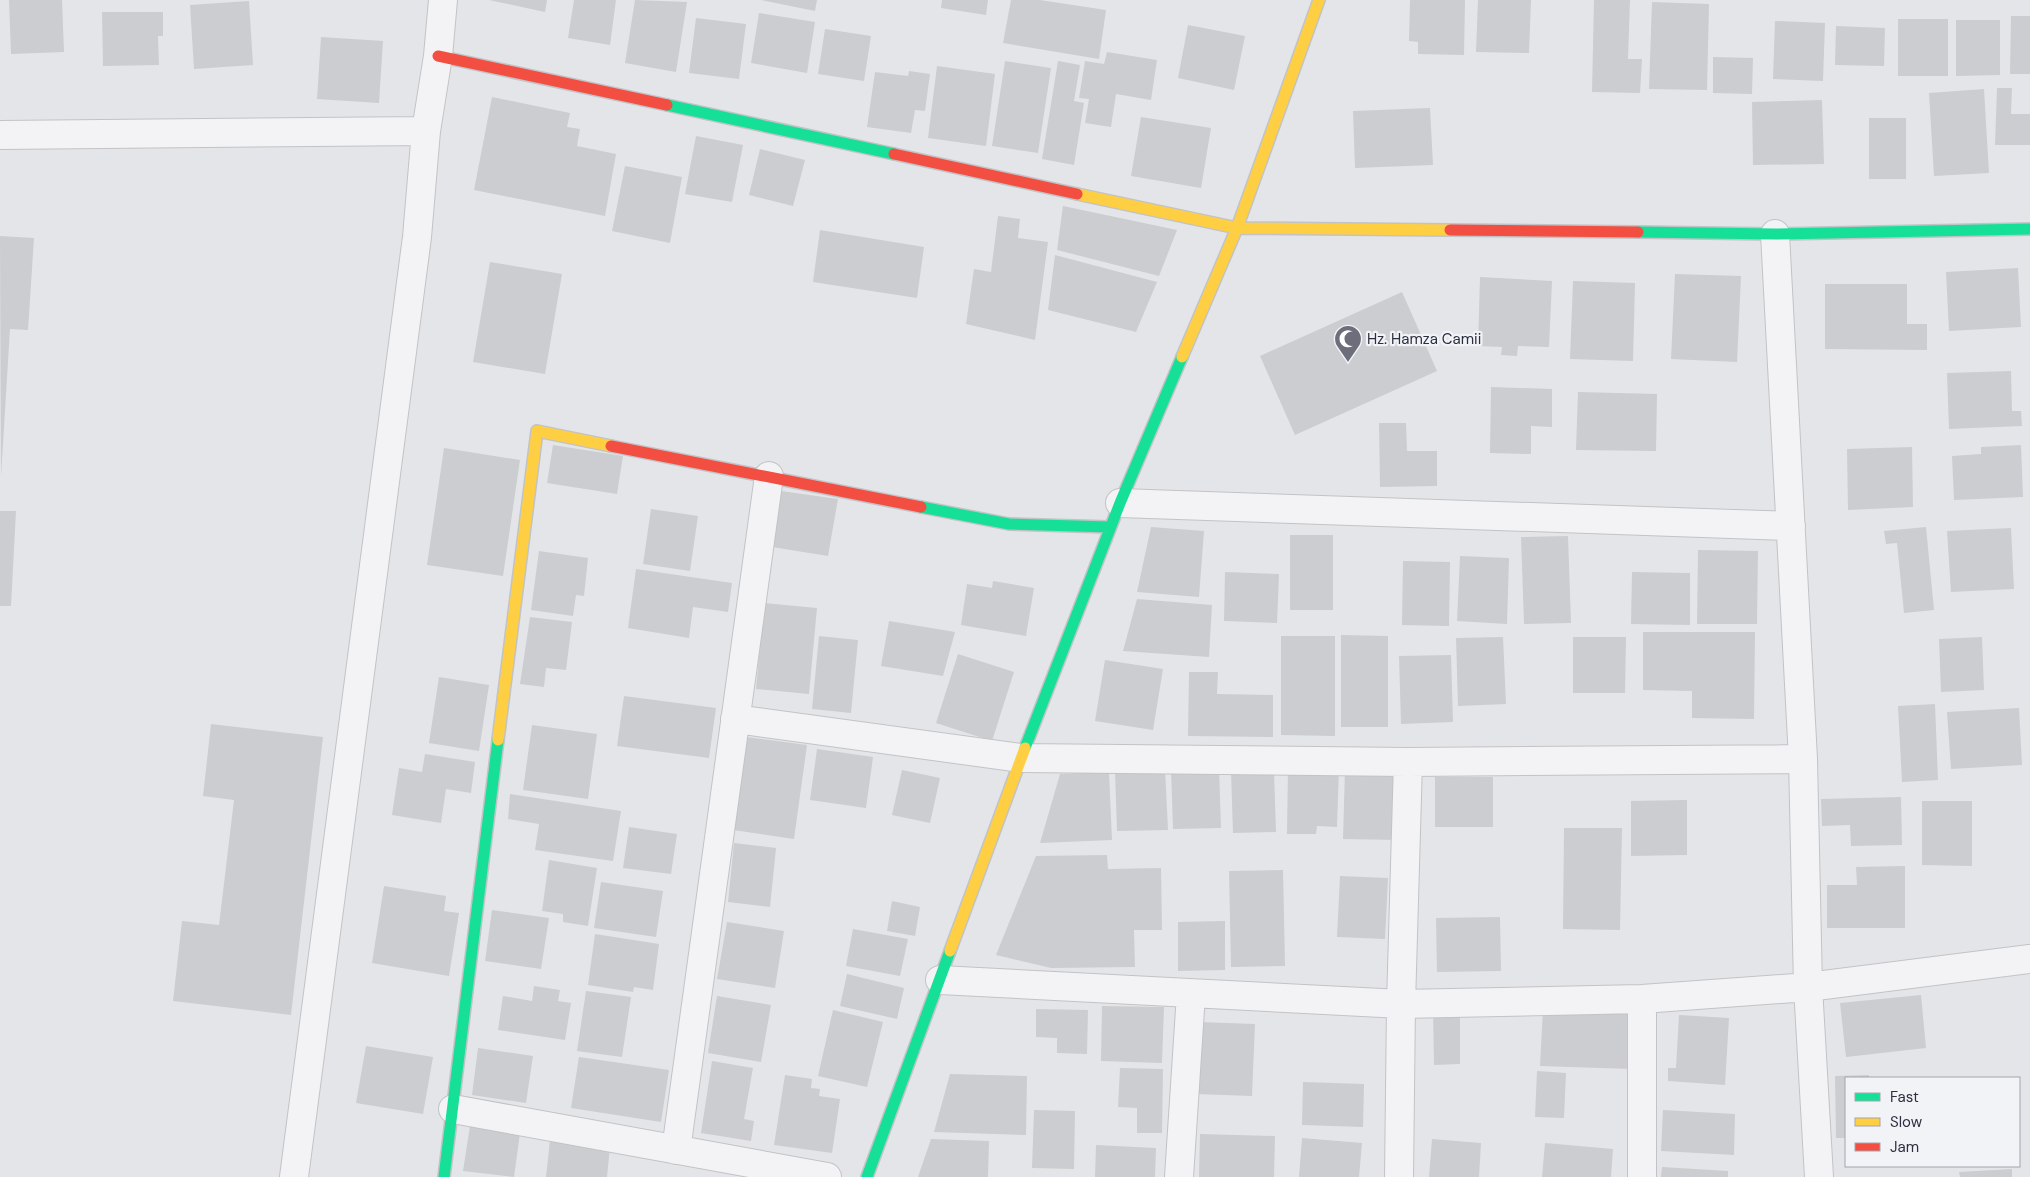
<svg xmlns="http://www.w3.org/2000/svg" width="2030" height="1177" font-family="'DM Sans',sans-serif">
  <style>
    .building { fill: #cccdd0 }
    .lines { fill: none; stroke-linecap: round; stroke-linejoin: round }
    .street-casing { stroke: #c2c3c6; stroke-width: 30 }
    .fast-casing { stroke: #c2c3c6; stroke-width: 14 }
    .slow-casing { stroke: #c2c3c6; stroke-width: 14 }
    .jam-casing { stroke: #c2c3c6; stroke-width: 14 }
    .street { stroke: #f3f3f5; stroke-width: 28 }
    .fast { stroke: #16e098; stroke-width: 11 }
    .slow { stroke: #ffcf43; stroke-width: 11 }
    .jam { stroke: #f24e42; stroke-width: 11 }
    .labels { text-anchor: middle; stroke-width: 4.5; stroke-linejoin: round; paint-order: stroke }
    .poi-label { font-size: 15px; fill: #2c2f40; stroke: #f2f3f7; text-anchor: start }
  </style>
  <rect width="100%" height="100%" fill="#e4e5e8"/>
  <path class="building" d="M9,0H62L64,52L11,54Z
    M489,0H547L545,12Z
    M574,0H616L610,45L568,38Z
    M635,0L687,2L676,72L625,63Z
    M761,0H817L815,11Z
    M942,0H988L986,15L941,8Z
    M1011,0H1040L1106,10L1099,59L1003,43Z
    M1410,0H1465L1464,55L1418,54V42L1409,41Z
    M1478,0H1531L1529,53L1476,52Z
    M1594,0H1630L1628,59H1642L1640,93L1592,92Z
    M249,1L253,65L194,69L190,5Z
    M1652,2L1709,4L1707,90L1649,89Z
    M102,12H163V36H158L159,65L103,66Z
    M759,13L815,22L807,73L751,63Z
    M2011,16H2030V74H2010Z
    M696,18L746,24L739,79L689,73Z
    M1898,19H1948V76H1898Z
    M1956,20H2000V75L1956,76Z
    M1775,21L1825,23L1823,81L1773,79Z
    M1188,25L1245,36L1234,90L1178,78Z
    M1836,26L1885,28L1884,66L1835,65Z
    M825,29L871,36L864,81L818,74Z
    M321,37L383,41L379,103L317,99Z
    M1107,52L1157,60L1151,100L1116,94L1111,127L1085,123L1089,99L1079,98L1085,61L1104,64Z
    M1713,57L1753,58L1752,94L1713,93Z
    M1005,61L1051,68L1038,153L992,146Z
    M1058,61L1080,65L1074,101L1084,103L1074,165L1042,159Z
    M937,66L995,74L986,146L928,138Z
    M909,71L930,74L925,111L915,110L911,133L867,127L875,72L908,76Z
    M1997,88H2012L2011,114H2030V145H1995Z
    M1984,89L1989,173L1934,176L1929,93Z
    M492,97L570,113L567,127L580,129L577,146L616,154L605,216L474,190Z
    M1822,100L1824,164L1753,165L1752,102Z
    M1430,108L1433,165L1355,168L1353,111Z
    M1141,117L1211,128L1201,188L1131,176Z
    M1869,118H1906V179H1869Z
    M696,136L743,145L732,202L685,194Z
    M760,149L805,160L793,206L749,195Z
    M625,166L682,177L670,243L612,231Z
    M1063,206L1177,230L1159,276L1057,250Z
    M998,216L1020,219L1018,238L1048,242L1035,340L966,324L974,269L991,272Z
    M820,230L924,247L917,298L813,282Z
    M0,236L34,238L28,330L10,329L1,476Z
    M1055,255L1157,282L1136,332L1048,310Z
    M490,262L562,274L545,374L473,362Z
    M2018,268L2021,327L1949,331L1946,272Z
    M1675,274L1741,276L1737,362L1671,359Z
    M1480,277L1552,281L1549,347L1518,346L1517,356L1501,355L1502,347L1478,346Z
    M1573,281L1635,283L1633,361L1570,359Z
    M1825,284H1907V324H1927V350L1825,349Z
    M1402,292L1437,371L1295,435L1260,356Z
    M2011,371L2012,411H2021L2022,426L1949,429L1947,373Z
    M1491,387L1552,389V427L1531,426V454L1490,453Z
    M1578,392L1657,394L1656,451L1576,450Z
    M1379,423H1406L1407,451H1437V486L1380,487Z
    M553,445L623,456L617,494L547,483Z
    M2021,445L2023,497L1954,500L1952,456L1981,454V447Z
    M1912,447L1913,507L1848,510L1847,449Z
    M444,448L520,460L503,576L427,565Z
    M781,491L838,499L828,556L772,547Z
    M651,509L698,516L690,571L643,564Z
    M0,511H16L11,606H0Z
    M1151,527L1204,531L1199,597L1137,592Z
    M1926,527L1934,610L1904,613L1897,543L1886,544L1884,531Z
    M2011,528L2014,589L1951,592L1947,531Z
    M1290,535H1333V610H1290Z
    M1568,536L1571,623L1524,624L1521,537Z
    M1698,550L1758,551L1757,624H1697Z
    M539,551L588,558L584,596L576,595L573,616L531,610Z
    M1460,556L1509,558L1507,624L1457,621Z
    M1403,561L1450,562L1449,626L1402,625Z
    M636,569L732,583L728,612L693,607L689,638L628,628Z
    M1225,572L1279,574L1277,623L1224,621Z
    M1632,572L1690,573V625L1631,624Z
    M993,581L1034,588L1026,636L961,625L967,584L992,588Z
    M1137,599L1212,605L1209,657L1123,651Z
    M764,603L817,608L809,694L756,689Z
    M530,617L572,622L566,670L546,668L544,687L520,684Z
    M889,621L955,632L943,676L881,666Z
    M1643,632H1755L1754,719L1692,718V691L1643,690Z
    M1341,635L1388,636V727H1341Z
    M819,636L858,640L851,713L812,709Z
    M1281,636H1335V736L1281,735Z
    M1503,637L1506,704L1458,706L1456,638Z
    M1573,637H1626L1625,693H1573Z
    M1982,637L1984,690L1941,692L1939,639Z
    M958,654L1014,672L992,741L936,723Z
    M1451,655L1453,722L1401,724L1399,656Z
    M1105,660L1163,669L1153,730L1095,721Z
    M1189,672H1218L1217,694L1273,695V737L1188,736Z
    M439,677L489,685L479,751L429,743Z
    M624,696L716,708L709,758L617,746Z
    M1935,704L1938,780L1902,782L1898,706Z
    M2019,708L2022,765L1951,769L1947,712Z
    M211,724L323,737L291,1015L173,1001L182,921L219,925L234,800L203,796Z
    M532,725L597,734L588,799L523,790Z
    M746,737L807,745L794,839L733,830Z
    M817,749L873,757L866,808L810,800Z
    M425,754L475,762L471,793L446,789L441,823L392,815L399,768L422,772Z
    M1219,767L1221,828L1173,829L1171,769Z
    M1288,767L1339,768L1337,827L1317,826L1316,834H1287Z
    M1165,769L1168,830L1117,831L1115,771Z
    M1345,769H1400L1399,840L1343,839Z
    M902,770L940,778L930,823L892,815Z
    M1274,771L1276,832L1233,833L1231,772Z
    M1109,772L1112,840L1040,843L1060,774Z
    M1435,777H1493V827H1435Z
    M510,794L621,811L613,861L535,850L539,824L508,819Z
    M1901,797L1902,845L1851,846L1850,825L1822,826L1821,799Z
    M1687,800V855L1631,856V801Z
    M1922,801H1972V866L1922,865Z
    M629,827L677,834L671,874L623,868Z
    M1564,828H1622L1620,930L1563,929Z
    M734,843L776,848L770,907L728,902Z
    M1107,855L1108,869L1161,868L1162,930H1134L1135,967L1051,968L996,955L1036,856Z
    M549,860L597,868L588,926L563,922V914L542,911Z
    M1905,866V928H1827V885H1857L1856,867Z
    M1283,870L1285,966L1231,967L1229,871Z
    M1340,876L1388,878L1385,939L1337,937Z
    M601,882L663,891L656,937L594,928Z
    M384,886L446,896L444,911L459,913L449,976L372,963Z
    M892,901L920,907L915,936L887,931Z
    M492,910L549,918L541,969L485,961Z
    M1500,917L1501,971L1437,972L1436,918Z
    M1225,921V970L1178,971V922Z
    M727,922L784,931L775,988L717,979Z
    M853,929L908,939L900,976L846,966Z
    M595,934L659,944L653,990L634,987L633,992L588,985Z
    M847,974L904,988L897,1019L840,1006Z
    M534,986L560,990L558,1001L571,1003L565,1040L498,1030L503,996L532,1001Z
    M586,991L631,997L622,1057L577,1051Z
    M1921,995L1926,1048L1846,1057L1840,1003Z
    M717,996L771,1005L761,1062L708,1053Z
    M1102,1006L1164,1007L1162,1063L1101,1061Z
    M1460,1007V1064L1434,1065L1433,1008Z
    M1036,1009L1088,1010L1087,1054L1057,1053V1038L1036,1037Z
    M1543,1009L1633,1012L1631,1069L1540,1066Z
    M833,1010L883,1022L867,1087L818,1076Z
    M1679,1015L1729,1018L1725,1085L1668,1081V1068H1676Z
    M1199,1022L1255,1024L1252,1096L1195,1094Z
    M366,1046L433,1057L423,1114L356,1103Z
    M478,1048L533,1056L526,1103L472,1095Z
    M579,1057L669,1070L661,1122L571,1108Z
    M712,1061L753,1068L744,1119L754,1121L751,1141L701,1133Z
    M1120,1068L1163,1069L1162,1133H1137V1108L1118,1107Z
    M1537,1071L1566,1073L1564,1118L1535,1117Z
    M950,1074L1027,1076L1026,1135L934,1132Z
    M785,1075L812,1079L811,1088L820,1089L819,1096L840,1099L832,1153L774,1145Z
    M1869,1075V1078H1846V1138H1836L1835,1076Z
    M1303,1082L1364,1084L1363,1127L1302,1125Z
    M1034,1110L1075,1111L1074,1169L1032,1168Z
    M1663,1110L1735,1114L1734,1155L1661,1151Z
    M470,1126L520,1133L514,1177L463,1171Z
    M1200,1134L1275,1136L1274,1177H1199Z
    M1302,1138L1362,1143L1359,1177H1299Z
    M931,1139L989,1141L988,1177H918Z
    M1432,1139L1481,1143L1479,1177H1429Z
    M550,1140L610,1147L607,1177H546Z
    M1545,1143L1613,1149L1611,1177H1542Z
    M1096,1145L1156,1148L1155,1177H1095Z
    M1662,1167L1728,1171V1177H1661Z
    M2012,1169V1177H1960L1959,1172Z"/>
  <g class="lines">
    <defs>
      <path id="street" d="M0,135L426,131
        M1775,234L1803,759L1808,987L1819,1177
        M1120,503L1791,526
        M735,719L1021,758L1408,762L1803,759
        M940,980L1401,1004L1642,999L1808,987L2030,959
        M453,1109L827,1177
        M676,1150L769,476
        M294,1177L417,237L426,131L438,56L443,0
        M1179,1177L1191,994
        M1399,1177L1401,1004L1408,762
        M1642,1177V999"/>
      <path id="fast" d="M667,105L894,154
        M1638,232L1775,234L2030,229
        M921,507L1009,524L1110,527
        M1025,748L1120,503L1182,357
        M444,1177L498,740
        M867,1177L950,951"/>
      <path id="slow" d="M1077,194L1237,228L1450,230
        M1182,357L1237,228L1319,0
        M498,740L537,431L611,446
        M950,951L1025,748"/>
      <path id="jam" d="M438,56L667,105
        M894,154L1077,194
        M1450,230L1638,232
        M611,446L921,507"/>
    </defs>
    <use href="#street" class="street-casing"/>
    <use href="#fast" class="fast-casing"/>
    <use href="#slow" class="slow-casing"/>
    <use href="#jam" class="jam-casing"/>
    <use href="#street" class="street"/>
    <use href="#fast" class="fast"/>
    <use href="#slow" class="slow"/>
    <use href="#jam" class="jam"/>
  </g>
  <defs>
    <symbol id="mosque-pin" viewBox="-11 -11 22 30"><path d="M0 17L-7.5 6A9.5 9.5 0 1 1 7.5 6Z" fill="#6c6f7b" stroke="#f2f3f7"/><path d="M3.5-4.9A6 6 0 1 0 3.5 4.9A5 5 0 1 1 3.5-4.9Z" fill="#fff"/></symbol>
  </defs>
  <g fill-rule="evenodd">
    <use href="#mosque-pin" x="1332" y="323" width="32" height="43"/>
  </g>
  <g class="labels">
    <g class="poi-label">
      <text x="1367" y="344">Hz. Hamza Camii</text>
    </g>
  </g>
  <rect x="1845" y="1077" width="175" height="90" fill="#f2f3f7" stroke="#a3a5ae"/>
  <rect x="1855" y="1093" width="25" height="8" fill="#16e098" stroke="#a3a5ae"/>
  <text x="1890" y="1102" font-size="15" fill="#2c2f40">Fast</text>
  <rect x="1855" y="1118" width="25" height="8" fill="#ffcf43" stroke="#a3a5ae"/>
  <text x="1890" y="1127" font-size="15" fill="#2c2f40">Slow</text>
  <rect x="1855" y="1143" width="25" height="8" fill="#f24e42" stroke="#a3a5ae"/>
  <text x="1890" y="1152" font-size="15" fill="#2c2f40">Jam</text>
</svg>
